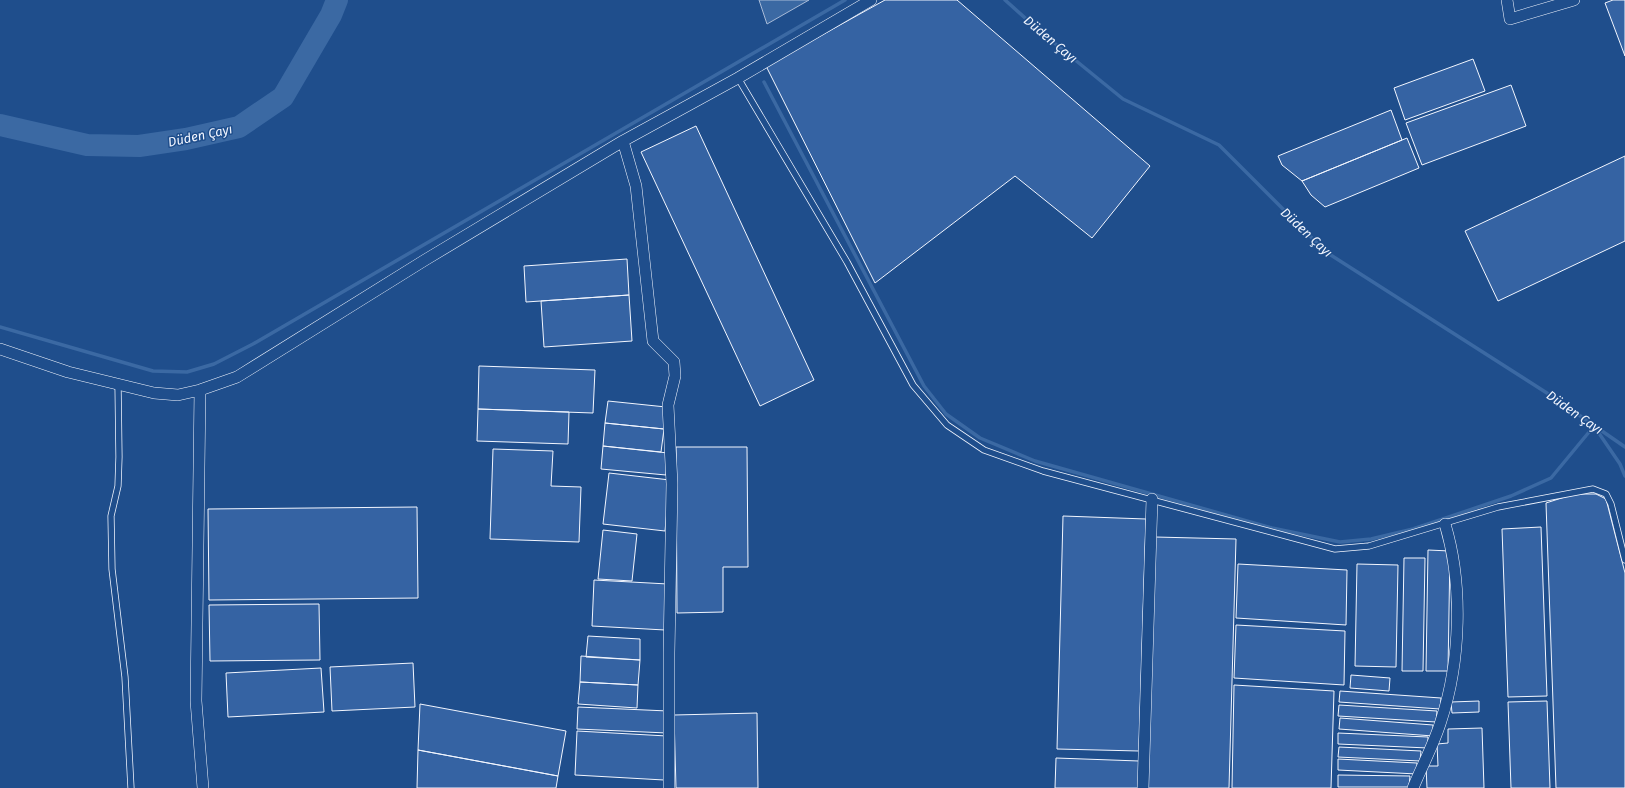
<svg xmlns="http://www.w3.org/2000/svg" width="1625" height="788" font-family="'Fira Sans',sans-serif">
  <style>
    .water { fill: #3b69a3; stroke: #a8bbd7 }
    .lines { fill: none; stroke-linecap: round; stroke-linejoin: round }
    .stream { stroke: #3b69a3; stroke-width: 3.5 }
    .river { stroke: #3b69a3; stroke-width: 22 }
    .building { fill: #3563a3; stroke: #f2f6ff }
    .service-casing { stroke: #f2f6ff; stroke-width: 7 }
    .minor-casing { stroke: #f2f6ff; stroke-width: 12 }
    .service { stroke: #1f4e8c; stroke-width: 5.5 }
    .minor { stroke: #1f4e8c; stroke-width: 11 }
    .labels { text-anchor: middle; stroke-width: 3; stroke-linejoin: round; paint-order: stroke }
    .water-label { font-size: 13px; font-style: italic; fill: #f2f6ff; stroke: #1f4e8c }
  </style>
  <rect width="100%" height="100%" fill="#1f4e8c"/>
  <path class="water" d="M759,0H809L767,24Z"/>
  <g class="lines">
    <path class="stream" d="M1005,0L1042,33L1123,99L1219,145L1326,252L1550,395L1625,447
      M764,82L924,386L946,414L980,438L1035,461L1272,528L1340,542L1371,539L1413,529L1511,496L1551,478L1594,426L1620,464L1625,476
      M0,327L153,371L187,372L214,364L253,344L845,0"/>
    <path class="river" d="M0,125L87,145L139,146L186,139L239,127L283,97L331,15L337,0"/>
  </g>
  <path class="building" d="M885,0H957L1150,166L1092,238L1015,176L875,283L766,66Z
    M1613,0H1625V56L1605,3Z
    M1473,59L1485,91L1405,120L1394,88Z
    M1511,85L1526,126L1422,165L1406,123Z
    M1391,110L1402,140L1302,181L1282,165L1278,156Z
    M696,126L814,380L760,406L641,152Z
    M1407,138L1419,168L1325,207L1311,195L1302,181Z
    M1625,156V241L1498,301L1465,231Z
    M627,259L629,295L526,302L524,266Z
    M629,295L632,341L544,347L541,301Z
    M479,366L595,370L593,413L478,409Z
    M608,401L666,407L664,429L605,423Z
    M478,409L569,412L568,444L477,441Z
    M605,423L664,429L661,452L603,446Z
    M603,446L668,453L666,475L601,469Z
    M676,447H747L748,567H723V612L677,613Z
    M493,449L553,451L551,486L581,487L579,542L490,539Z
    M609,473L670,480L665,531L603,524Z
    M1574,494H1596L1606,499L1625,573V788H1556L1546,503Z
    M417,507L418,598L209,600L208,509Z
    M1063,516L1146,519L1139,751L1057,749Z
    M1541,527L1547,696L1508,697L1502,529Z
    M603,530L637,534L632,581L598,579Z
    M1155,537L1236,539L1229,788H1148Z
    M1428,550L1450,551L1448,671H1426Z
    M1404,558H1425L1423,671H1402Z
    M1238,564L1347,570L1346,625L1236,618Z
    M1357,564L1398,565L1396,667L1355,666Z
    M594,580L668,584L665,630L592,626Z
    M319,604L320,660L210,661L209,605Z
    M1236,625L1345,631L1344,685L1234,678Z
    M588,636L640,639V660L586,657Z
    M581,656L640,660L638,685L580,682Z
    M413,663L415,707L332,711L330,667Z
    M321,668L324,712L228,717L226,673Z
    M1351,675L1390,678L1389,691L1350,688Z
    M580,682L638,685L637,708L578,704Z
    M1234,685L1334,691L1331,788H1232Z
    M1340,691L1441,698L1440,709L1339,702Z
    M1479,701V712L1452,713L1451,702Z
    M1547,701L1550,788H1511L1508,702Z
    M420,704L566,731L558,776L418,750Z
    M1339,705L1437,711L1436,722L1338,716Z
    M578,707L668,711L667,733L577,729Z
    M757,713L758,788H676L674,715Z
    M1340,718L1433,725V736L1339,729Z
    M1482,728L1484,788H1427L1426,766H1438L1437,744L1448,743V729Z
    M577,731L667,736L664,780L575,775Z
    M1338,733L1428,737V748L1338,744Z
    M1339,747L1421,751L1420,761L1338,757Z
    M418,750L558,776L556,788H417Z
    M1056,758L1139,761L1138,788H1055Z
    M1338,759L1417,763V774L1338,770Z
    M1338,775L1410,776L1409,787H1338Z"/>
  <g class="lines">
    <defs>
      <path id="service" d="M738,78L847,262L913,385L947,425L984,450L1043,471L1335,549L1369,546L1498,507L1593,489L1606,494L1611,504L1625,560
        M118,384L119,457L118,486L111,516L112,569L125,677L131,788"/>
      <path id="minor" d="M1507,0L1510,19L1574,0
        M623,141L636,186L653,341L674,362L675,376L668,405L672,484L669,653V788
        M0,349L68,372L154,393L178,395L200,390L237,377L425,260L623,141L738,78L871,0
        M200,390L196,701L203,788
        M1143,788L1152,499
        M1413,788C1422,766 1434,744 1441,721C1461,660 1463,584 1445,524"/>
    </defs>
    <use href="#service" class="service-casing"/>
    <use href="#minor" class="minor-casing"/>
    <use href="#service" class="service"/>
    <use href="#minor" class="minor"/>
  </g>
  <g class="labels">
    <g class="water-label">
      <text transform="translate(1051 39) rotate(40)" y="5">Düden Çayı</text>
      <text transform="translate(200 135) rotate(-12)" y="5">Düden Çayı</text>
      <text transform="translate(1307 232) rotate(43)" y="5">Düden Çayı</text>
      <text transform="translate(1575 412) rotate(35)" y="5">Düden Çayı</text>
    </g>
  </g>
</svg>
